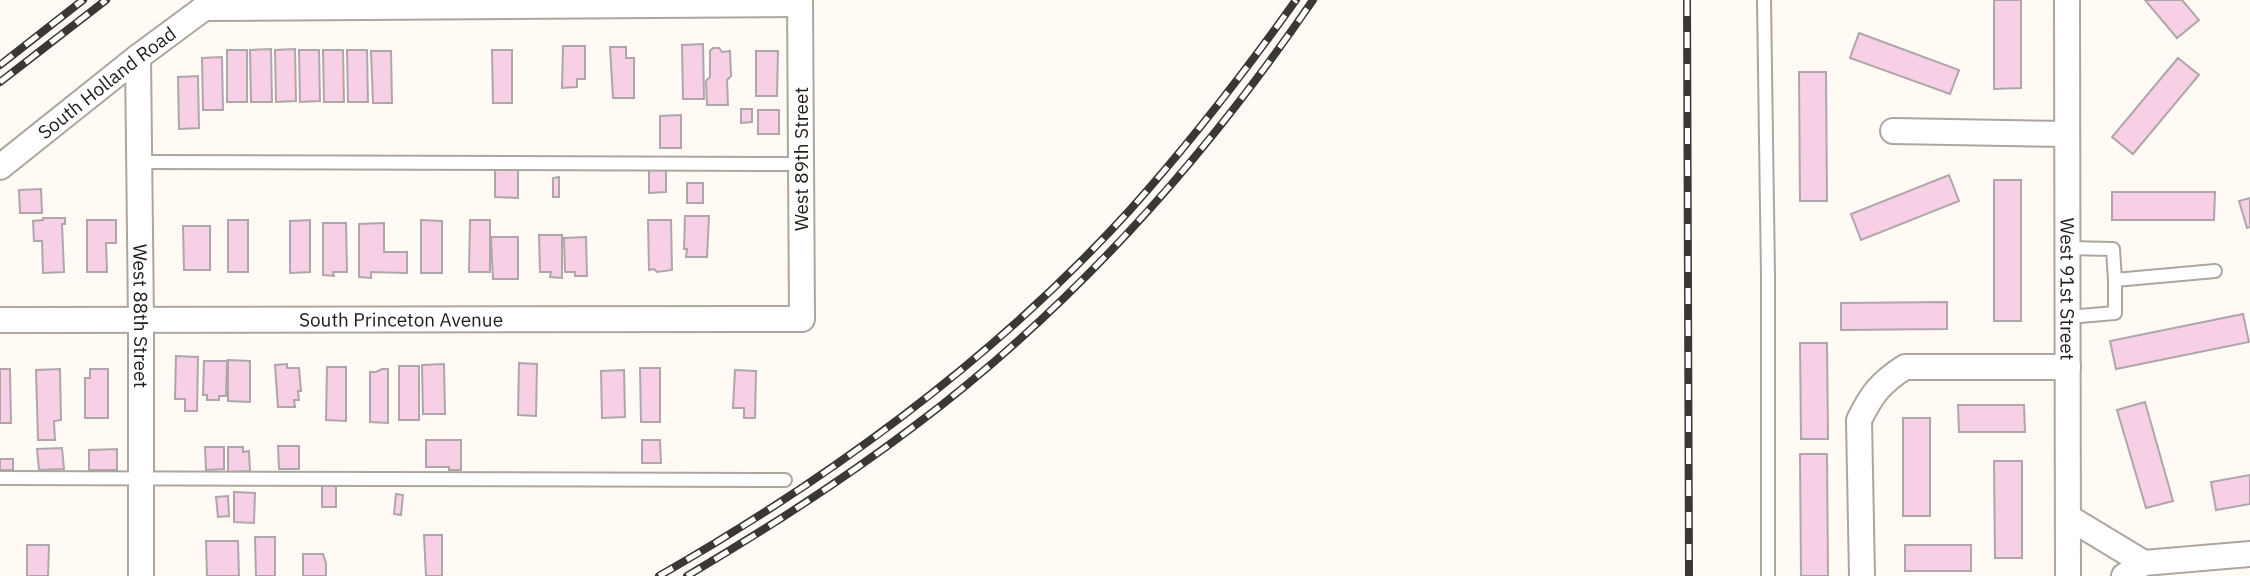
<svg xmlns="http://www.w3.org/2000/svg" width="2250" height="576" font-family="'IBM Plex Sans',sans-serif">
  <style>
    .building { fill: #f8d0e5; stroke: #afa6ab; stroke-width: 2 }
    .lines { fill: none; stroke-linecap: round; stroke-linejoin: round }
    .lane-casing { stroke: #aca69f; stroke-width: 16 }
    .street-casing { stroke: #aca69f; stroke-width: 28 }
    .lane { stroke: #fff; stroke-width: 12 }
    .street { stroke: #fff; stroke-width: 24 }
    .rail-casing { stroke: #3a3835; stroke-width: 8 }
    .rail { stroke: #fff; stroke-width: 5; stroke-dasharray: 16; stroke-linecap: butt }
    .labels { text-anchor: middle; stroke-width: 7; stroke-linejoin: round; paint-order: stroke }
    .street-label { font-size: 19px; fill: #1f1d1a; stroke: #fff }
  </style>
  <rect width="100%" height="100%" fill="#fffaf4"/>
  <path class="building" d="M1994,0H2021V88L1994,89Z
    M2145,0H2182L2199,20L2177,38Z
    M1859,33L1959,70L1950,94L1850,58Z
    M703,44L704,99H683L682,45Z
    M563,46H585V79H577V87L562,88Z
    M610,47H626V58H634V98H613Z
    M713,48H719L722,52L730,51L731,76L727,80L728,105H707L706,81L710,77V51Z
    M271,49L272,102H251L250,50Z
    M295,49L296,101L276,102L275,50Z
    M227,50H247V102H227Z
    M299,50H319L320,101L300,102Z
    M323,50H343L344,102H324Z
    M347,50H367L368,102H348Z
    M492,50H512V103H493Z
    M371,51H391L392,103H373Z
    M756,51H778L777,96H756Z
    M222,57L223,110H203L202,58Z
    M2178,58L2199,75L2133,154L2112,137Z
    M1799,72H1826L1827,201H1800Z
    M198,76L199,128L179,129L178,77Z
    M741,109H752V122L741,123Z
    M758,110H779V134H758Z
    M681,115V148H660V116Z
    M495,167H518V198L495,197Z
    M649,168H666V192L649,193Z
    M1949,175L1959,201L1861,240L1851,214Z
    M559,177V197H553V178Z
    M1994,180H2021V321H1994Z
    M687,183H703V203H687Z
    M41,189L42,213H20L19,190Z
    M2112,192H2215L2214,220H2112Z
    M2250,198V227L2247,228L2239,201Z
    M685,216H709L707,257H686L687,249H684Z
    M43,218H65V224H62L64,272L43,273L42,241H34L33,221L43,220Z
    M87,220H116V243H106L107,272H87Z
    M228,220H248V272H228Z
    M310,220V272L290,273V221Z
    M421,220L442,221V273H421Z
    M470,220H490V272H469Z
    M648,220H671L672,270L657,272L654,269L649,270Z
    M323,223H346L347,272H333L334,276L323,275Z
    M384,223V252H407V273L371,272V278L359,277V224Z
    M183,226H210V270H184Z
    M539,235H562V278L550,277L551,272H540Z
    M491,237H518V279H493Z
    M586,237L587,276H575V272H565L564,238Z
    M1947,302V329L1841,330V303Z
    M2243,314L2249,342L2116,369L2110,341Z
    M1800,343H1827L1828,439H1801Z
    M176,356L198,357L197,411H185V399H175Z
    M228,360L250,361V402L228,401Z
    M204,361H227L226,396H219V400H207V395H203Z
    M519,363L537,364L536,416L518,415Z
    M287,364V368H299L301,391H298L299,400H294L295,407H278L275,365Z
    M444,364L445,414H423L422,365Z
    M399,366H419V420H399Z
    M327,367H346V421L326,420Z
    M640,368H660V422H641Z
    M0,369H10L11,423H0Z
    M60,369L61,420L54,421L55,440H38L36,370Z
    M90,369H108V418H85V378H90Z
    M382,369H388V423L370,422V372H376Z
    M624,370L625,417L602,418L601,371Z
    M735,370L756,371L755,418H744V408H733Z
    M2145,402L2173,501L2146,508L2117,410Z
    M1958,405H2024L2025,432H1959Z
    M1903,418H1930V516H1903Z
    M426,440H461V470H449V467H426Z
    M642,440H660L661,463H642Z
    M278,446H299V469H279Z
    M205,447H224V469L206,470Z
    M228,447H243V452L249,451L250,471L228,472Z
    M62,448L64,469L39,470L37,449Z
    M117,449V470H89V450Z
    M1800,454H1827L1828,576H1801Z
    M0,459H13V470H0Z
    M1994,461H2022V558H1995Z
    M2250,475V504L2216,510L2211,482Z
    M322,486H336V507H322Z
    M234,492L255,493L254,523L234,522Z
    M396,494L403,495L401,515L394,514Z
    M228,496L229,516L218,517L216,497Z
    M424,535H442V576H426Z
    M255,537H275V576H256Z
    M206,541H238L239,576H207Z
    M27,545H49L48,576H27Z
    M1905,545H1971V571H1905Z
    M303,554H323L326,563V576H303Z"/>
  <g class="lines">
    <defs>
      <path id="lane" d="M1764,0L1768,276V576
        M139,162L801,164
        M2067,248L2113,249L2115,280
        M2068,317L2115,313V280L2215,271
        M0,478L785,480"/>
      <g id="street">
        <path id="s1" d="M2067,0L2068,576"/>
        <path d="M204,8L800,4"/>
        <path id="s2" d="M138,57L141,321V576"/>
        <path d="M1893,131L2067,134"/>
        <path id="s3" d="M0,167L138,57L215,0"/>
        <path id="s4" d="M0,320L802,319L800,0"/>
        <path d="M2068,517L2144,563"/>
        <path d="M1862,576L1859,420C1872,394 1880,383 1905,367H2068"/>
        <path d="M2124,576L2144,563L2250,554"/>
      </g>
    </defs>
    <use href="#lane" class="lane-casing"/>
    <use href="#street" class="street-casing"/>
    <use href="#lane" class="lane"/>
    <use href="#street" class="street"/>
    <defs>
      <path id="rail" d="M1687,0L1689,576
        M0,65L83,0
        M0,82L106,0
        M659,576C832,477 994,359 1129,211C1189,144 1244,73 1296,0
        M687,576C765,530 840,482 913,427C1069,310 1203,161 1313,0"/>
    </defs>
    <use href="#rail" class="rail-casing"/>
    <use href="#rail" class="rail"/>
  </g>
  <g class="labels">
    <g class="street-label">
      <text dy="7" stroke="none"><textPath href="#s3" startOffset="136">South Holland Road</textPath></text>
      <text transform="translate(801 159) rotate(-90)" y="7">West 89th Street</text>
      <text dy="7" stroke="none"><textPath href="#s1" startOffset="289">West 91st Street</textPath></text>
      <text dy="7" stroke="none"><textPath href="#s2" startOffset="259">West 88th Street</textPath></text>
      <text dy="7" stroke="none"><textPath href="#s4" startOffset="401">South Princeton Avenue</textPath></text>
    </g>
  </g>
</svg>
